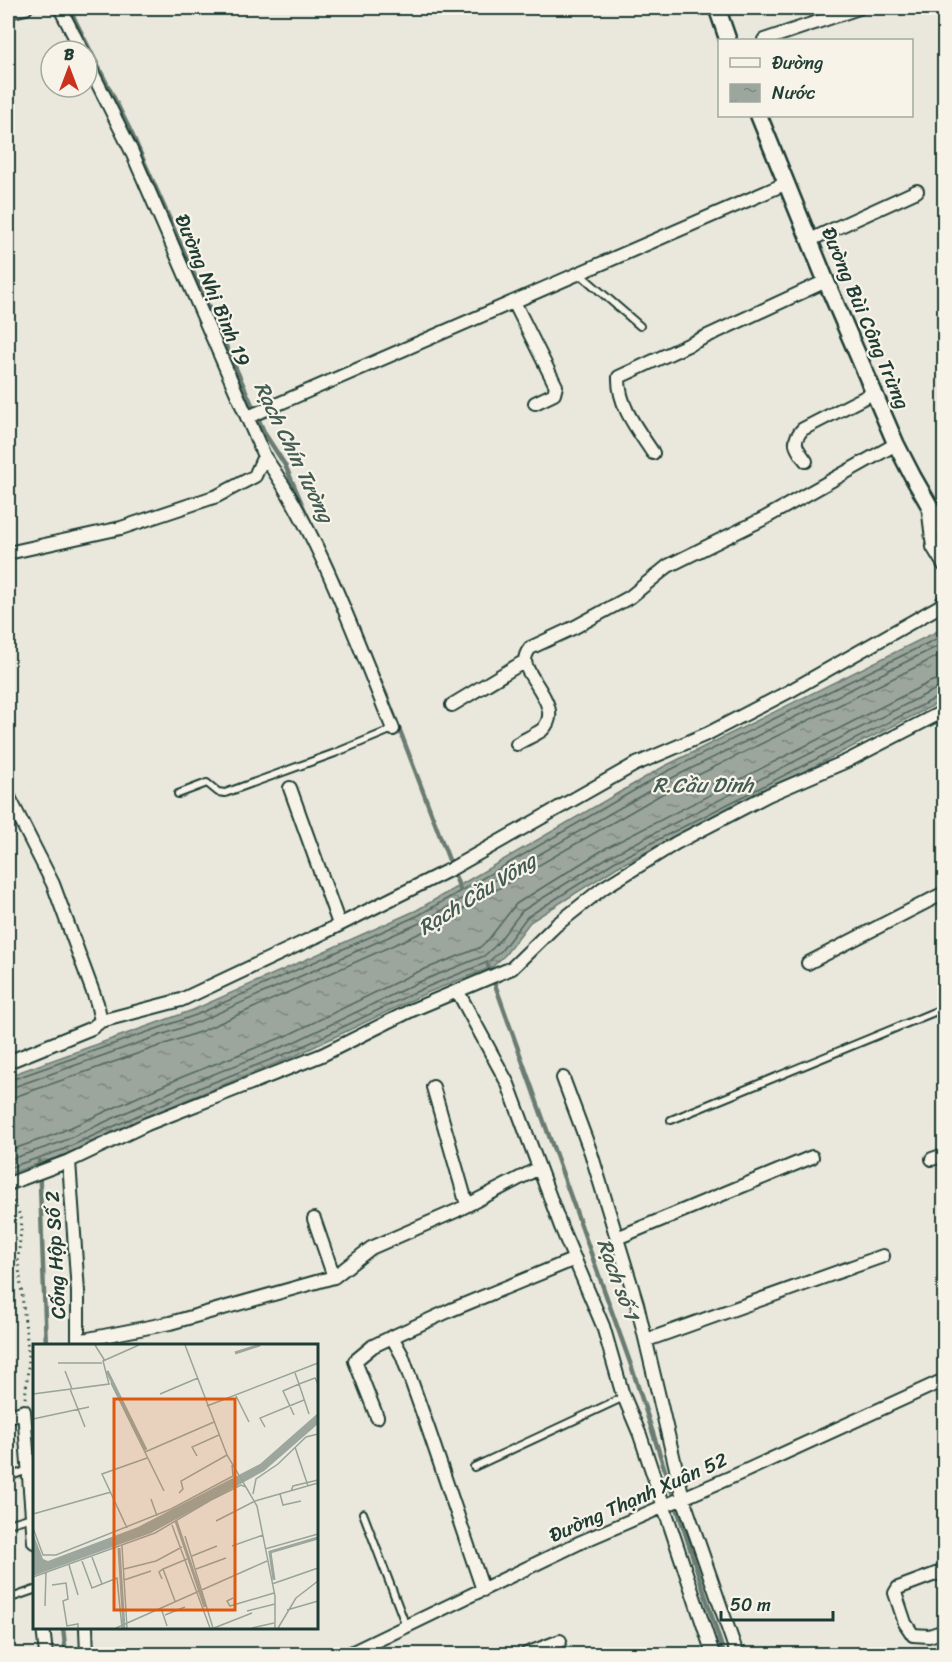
<svg xmlns="http://www.w3.org/2000/svg" width="952" height="1662" font-family="Sriracha,sans-serif">
  <style>
    .water { fill: url(#water-ripples); stroke: #6a7c72; stroke-width: 1.5 }
    .lines { fill: none; stroke-linecap: round; stroke-linejoin: round }
    .shore { stroke: #51675e; stroke-width: 1.5 }
    .stream { stroke: #6a7c72; stroke-width: 4.5 }
    .service-casing { stroke: #1f3d34; stroke-width: 10 }
    .minor-casing { stroke: #1f3d34; stroke-width: 16 }
    .tertiary-casing { stroke: #1f3d34; stroke-width: 20 }
    .path { stroke: #1f3d34; stroke-width: 3; stroke-dasharray: 1.5 4.5; stroke-linecap: butt }
    .service { stroke: #f7f3e8; stroke-width: 6 }
    .minor { stroke: #f7f3e8; stroke-width: 12 }
    .tertiary { stroke: #f7f3e8; stroke-width: 15 }
    .labels { text-anchor: middle; stroke-width: 4.5; stroke-linejoin: round; paint-order: stroke }
    .street-label { font-size: 20px; fill: #1f3d34; stroke: #f7f3e8 }
    .water-label { font-size: 21px; font-style: italic; fill: #445c53; stroke: #f7f3e8 }
    .inset-river { fill: none; stroke: #9ca69c; stroke-width: 3 }
    .inset-road { fill: none; stroke: #99a499; stroke-width: 1.5 }
    .view { fill: #de580e; fill-opacity: 0.15; stroke: #de580e; stroke-width: 3 }
    .inset-edge { fill: none; stroke: #1f3d34; stroke-width: 3 }
  </style>
  <defs>
    <pattern id="water-ripples" width="26" height="14" patternUnits="userSpaceOnUse" patternTransform="scale(1.5)"><rect width="26" height="14" fill="#9ca69c"/><path d="M2 4q2-2 4 0t4 0M15 11q2-2 4 0t4 0" fill="none" stroke="#7f8880"/></pattern>
  </defs>
  <rect width="100%" height="100%" fill="#eae8dd"/>
  <filter id="ink" filterUnits="userSpaceOnUse"><feTurbulence type="fractalNoise" baseFrequency=".0167" numOctaves="2"/><feDisplacementMap in="SourceGraphic" scale="12" xChannelSelector="R" yChannelSelector="G"/><feConvolveMatrix kernelMatrix="1 2 1 2 8 2 1 2 1" color-interpolation-filters="sRGB"/></filter>
  <g filter="url(#ink)">
    <path class="water" d="M944,628V700L617,867L530,922L505,955L492,967L424,994L297,1055L191,1098L64,1155L8,1174V1076L193,1010L417,910L663,767Z"/>
    <g class="lines">
      <path class="shore" d="M8,1081L196,1015L419,915L666,772L944,635
        M8,1089L198,1022L422,922L670,779L944,643
        M8,1098L17,1096L202,1031L427,930L674,787L944,653
        M8,1151L56,1134L182,1077L288,1035L415,973L479,948L488,940L516,904L606,848L932,681L944,679
        M8,1160L59,1143L186,1085L292,1043L419,982L484,956L495,946L522,911L610,856L936,689L944,688
        M8,1168L62,1150L189,1092L295,1050L422,989L488,962L501,951L527,917L614,862L940,696L944,695"/>
      <path class="stream" d="M69,8L131,132L265,434L285,465L309,520
        M373,665L388,699L460,889
        M488,965L632,1368L724,1654
        M39,1159L46,1346
        M63,1628L66,1654"/>
      <defs>
        <path id="service" d="M580,274L640,326
          M178,794L207,783L218,792L225,793L335,753L393,729
          M671,1120L944,1008
          M474,1467L624,1397
          M8,1477L28,1470
          M363,1513L406,1626
          M8,1524L32,1517
          M8,1599L34,1590"/>
        <path id="minor" d="M60,8L82,51
          M8,12L26,8
          M764,40L859,8
          M87,62L131,150L264,456C321,537 355,638 393,729
          M810,240L917,191
          M514,302L556,386L554,394L535,403
          M248,417L787,183
          M653,453C638,430 618,406 619,377L826,281
          M806,461C797,449 790,442 803,429L875,392
          M928,506L933,547L944,565
          M8,553L121,528L217,496L255,476L264,456
          M452,705L525,661
          M517,744C525,739 535,735 542,730C565,709 526,678 525,661C525,656 527,652 530,648L575,627L630,597L668,566L763,519L896,444
          M290,788L339,924
          M8,795L53,884L97,1003L101,1021
          M808,963L944,893
          M458,992L508,1084L561,1227L603,1326L622,1392L640,1435L713,1654
          M8,1062L92,1028L101,1021L181,1000L315,937L451,869L634,765L709,733L790,691L940,606L944,600
          M563,1078L591,1153L637,1304L683,1498L737,1654
          M433,1087L467,1205
          M932,1159L944,1155
          M69,1161L78,1292V1346
          M8,1184L69,1161L147,1124L322,1055L412,1010L512,968L555,926L603,888L676,843L768,795L847,761L944,711
          M314,1219L334,1277
          M617,1238L812,1157
          M392,1337L451,1310L575,1259
          M647,1340L883,1256
          M78,1341L170,1323L334,1277L371,1248L456,1211L539,1168
          M8,1417L24,1411L34,1542
          M377,1417L355,1361L373,1346L392,1337L402,1355L429,1431L483,1590
          M941,1572L898,1588L895,1593L905,1623L913,1635L929,1636L944,1631
          M43,1628L46,1654
          M86,1628L87,1654
          M371,1644L377,1654
          M349,1654L581,1542L743,1472L944,1380
          M526,1654L560,1641"/>
        <path id="tertiary" d="M717,8L728,40
          M759,116L826,281L896,444L913,477L944,531"/>
      </defs>
      <use href="#service" class="service-casing"/>
      <use href="#minor" class="minor-casing"/>
      <use href="#tertiary" class="tertiary-casing"/>
      <path class="path" d="M11,1196L22,1220L18,1259L29,1358L25,1399"/>
      <use href="#service" class="service"/>
      <use href="#minor" class="minor"/>
      <use href="#tertiary" class="tertiary"/>
    </g>
  </g>
  <g class="labels">
    <g class="street-label">
      <text transform="translate(213 290) rotate(67)" y="7">Đường Nhị Bình 19</text>
      <text transform="translate(866 318) rotate(67)" y="7">Đường Bùi Công Trừng</text>
      <text transform="translate(55 1255) rotate(-93)" y="7">Cống Hộp Số 2</text>
      <text transform="translate(638 1497) rotate(-24)" y="7">Đường Thạnh Xuân 52</text>
    </g>
    <g class="water-label">
      <text transform="translate(294 452) rotate(64)" y="7">Rạch Chín Tường</text>
      <text x="703" y="792">R.Cầu Dinh</text>
      <text transform="translate(477 894) rotate(-32)" y="7">Rạch Cầu Võng</text>
      <text transform="translate(618 1279) rotate(70)" y="7">Rạch số 1</text>
    </g>
  </g>
  <g transform="translate(33 1344)">
    <rect width="285" height="285" fill="#eae8dd"/>
    <path d="M285,69V80L231,127L118,189L0,232V189L10,215L15,217L105,183L227,120Z" fill="#9ca69c"/>
    <path class="inset-river" d="M202,9L227,1M74,27L113,106M143,177L172,263M86,204L91,284M241,236L237,208L285,194"/>
    <path class="inset-road" d="M62,1L72,17M152,1L194,111L224,162L242,252V284M25,19H69M32,27L39,45M262,29L266,40L282,34L285,40M78,39L131,147M37,45L52,83M0,50L76,40L70,17L106,1M127,50L165,34M203,52L216,78M174,62L285,19M261,71L250,47L266,40L276,70M0,75L56,63M232,83L227,74L271,56M262,103L275,142M112,108L181,78M164,112L159,103L186,91M258,147L260,142L285,136M146,149L150,145L148,137L194,111M220,150L223,135L245,120L273,93L285,90M247,150L250,161L268,157M118,155L124,172M0,170L78,148M183,177L222,157L285,139M139,181L177,284M0,184L10,211H23L138,165L200,132L199,121M94,184L69,130L114,114M152,192L180,284M89,202L94,284M199,202L230,191M232,205L285,190M159,212L184,202M59,213L69,240M49,217L59,244L84,234L89,284M36,221L45,251M91,225L123,217L149,203M130,225L154,215M163,225L193,214M0,233L122,189L178,156L208,141L213,143M129,235L126,228L130,225L142,257M91,236L118,227M239,240L285,224M19,241L33,239L35,255L30,257L34,282L45,280V284M200,254L194,257L197,262L241,249M12,262L13,228M128,264L134,282M254,266L285,257M214,267L242,260M132,271L152,263M83,284L234,217M181,284L219,269M219,284L241,279M245,284L263,254L285,237"/>
    <path class="view" d="M81,55H202V266H81Z"/>
    <rect width="285" height="285" class="inset-edge"/>
  </g>
  <rect width="952" height="1662" fill="none" stroke="#f7f3e8" stroke-width="30"/>
  <rect x="15" y="15" width="922" height="1632" fill="none" stroke="#1f3d34" stroke-width="2" filter="url(#ink)"/>
  <rect x="718" y="39" width="195" height="78" fill="#f7f3e8" stroke="#a1aaa0" stroke-width="1.5"/>
  <rect x="730" y="58" width="30" height="9" fill="#f7f3e8" stroke="#a1aaa0" stroke-width="1.5"/>
  <text x="772" y="69" font-size="18" fill="#1f3d34">Đường</text>
  <rect x="730" y="84" width="30" height="18" fill="url(#water-ripples)" stroke="#a1aaa0" stroke-width="1.5"/>
  <text x="772" y="99" font-size="18" fill="#1f3d34">Nước</text>
  <g transform="translate(69 69)"><circle r="28" fill="#f7f3e8" stroke="#a1aaa0" stroke-width="1.5"/>
  <path d="M0-4.5L10 22L0 15L-10 22Z" fill="#c8321e"/>
  <text y="-9" font-size="16" font-weight="bold" text-anchor="middle" fill="#1f3d34">B</text>
  </g>
  <path d="M721 1611v9h112v-9" fill="none" stroke="#1f3d34" stroke-width="3"/>
  <text x="730" y="1611" font-size="18" fill="#1f3d34" stroke="#f7f3e8" stroke-width="4.5" paint-order="stroke">50 m</text>
</svg>
